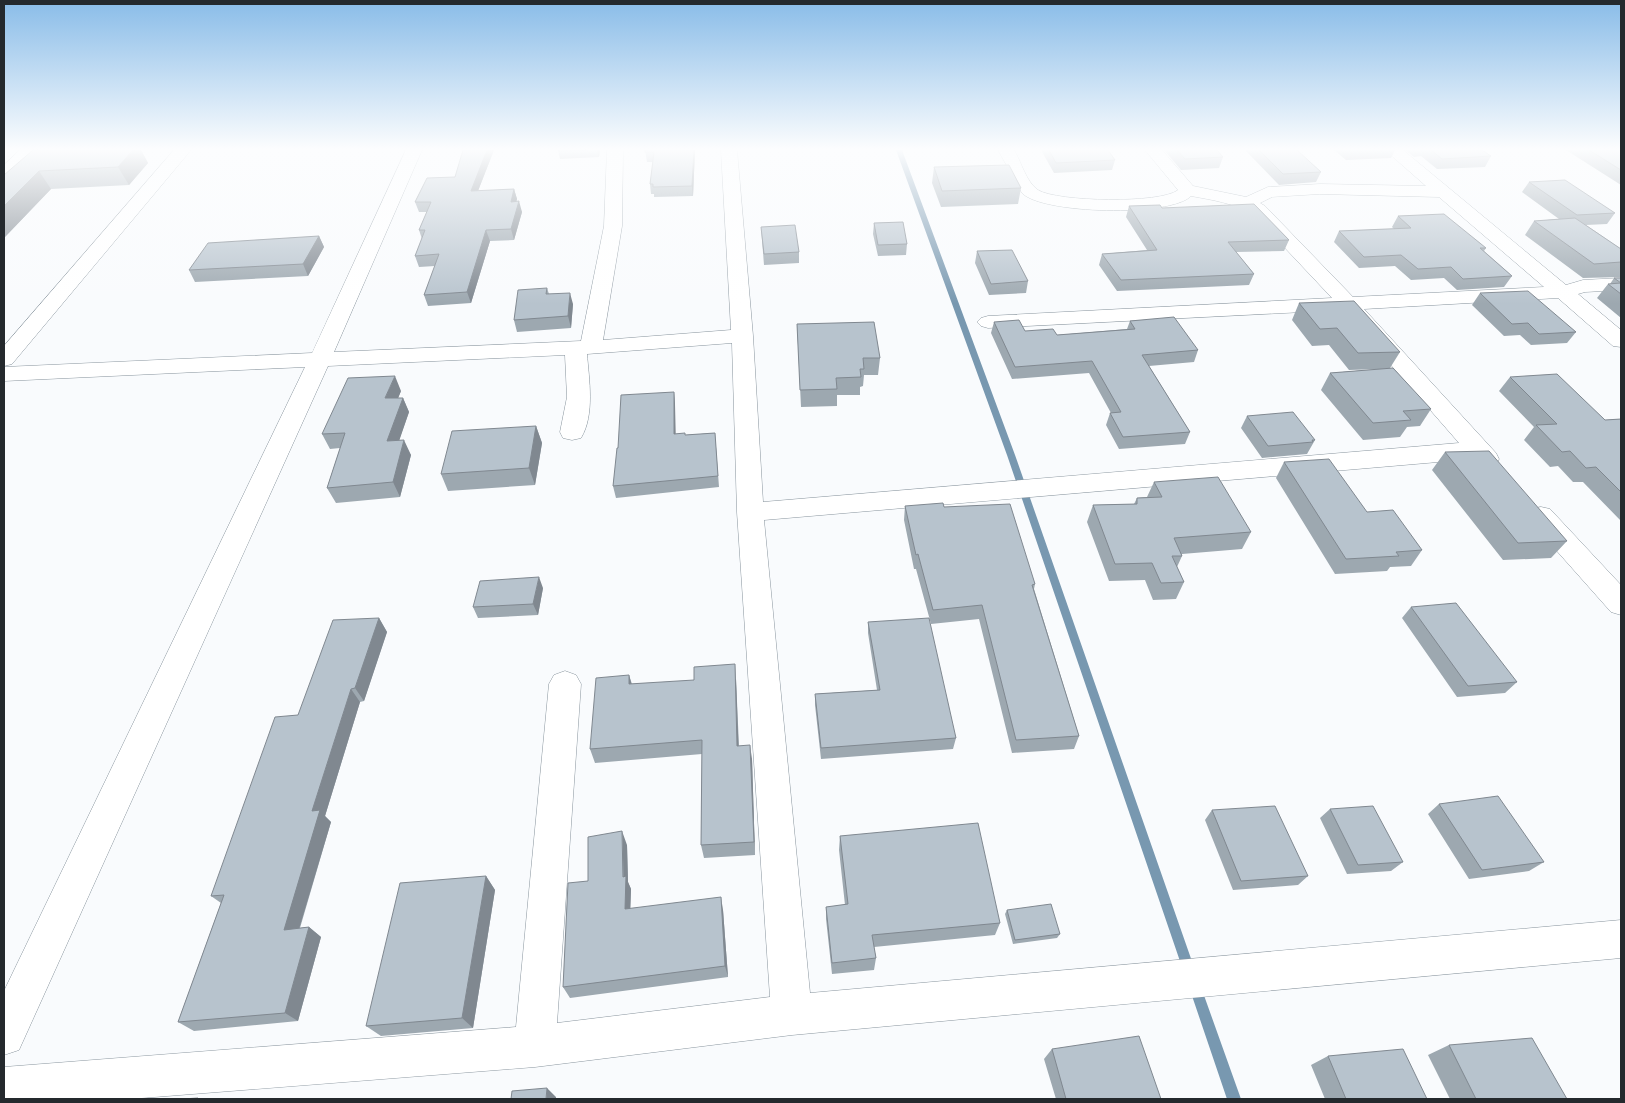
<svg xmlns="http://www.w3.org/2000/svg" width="1625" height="1103" font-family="Arial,sans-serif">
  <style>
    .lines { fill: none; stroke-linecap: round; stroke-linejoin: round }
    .stream { fill: #7898b0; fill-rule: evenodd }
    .minor-casing { stroke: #89959e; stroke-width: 1 }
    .minor { fill: #fff; fill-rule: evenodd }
    .wall { fill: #9da8b0 }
    .shaded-wall { fill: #808890 }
    .building { fill: #b7c3cd; stroke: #808890 }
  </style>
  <rect width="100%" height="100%" fill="#f9fbfd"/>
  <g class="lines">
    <path class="stream" d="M896,150H902L1015,455L1195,970L1193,974L1189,976L1185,974L1183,970L1007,455Z
      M1195,981L1199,983L1201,987L1241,1099H1227L1189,987L1191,983Z"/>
    <defs>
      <path id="minor" d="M20,150H38L10,178L4,179V165Z
        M174,150H191L12,364L4,366V346Z
        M406,150H422L334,352L581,341L604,226L607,150H623L622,226L603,340L731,330L721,150H737L753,336L763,502L1459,443L1343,310L988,328L981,326L977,322L981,318L988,316L1332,298L1253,214C1233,203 1213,200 1191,196C1171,217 1042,214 1022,193L998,150H1014C1021,161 1026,182 1038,190C1057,202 1161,204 1178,190L1145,150H1162L1193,186L1246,197L1268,187L1320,184L1426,186L1385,150H1403L1566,285L1583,280L1621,278V290L1585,292L1578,294L1621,330V347L1613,346L1558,298L1364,309L1496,453L1499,459L1496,465C1485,468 1480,467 1473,459L764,520L810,993L1621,920V958L792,1035L535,1067L129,1099H4V1067L516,1027L549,684L554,675L565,671L576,675L581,684L557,1023L770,997L737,512L732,343L587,354C589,379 595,415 581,438L572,440L563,438L560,432L567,397L565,355L328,366L19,1050L4,1055V991L305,367L4,381V367L312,353ZM1320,194L1439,197L1544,287L1353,297L1265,206L1260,203L1272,197Z
        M1541,507L1550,509L1621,585V615L1611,612L1532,523L1528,516L1532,509Z"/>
    </defs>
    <use href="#minor" class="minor-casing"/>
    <use href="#minor" class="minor"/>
  </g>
  <path class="wall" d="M33,150H141L148,163L129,185L51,189L4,238Z
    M494,150L478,191L514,189L517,199L516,201L522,212L514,240L490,241L471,303L428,306L424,295L435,266L419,267L415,256L422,239L419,230L427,212H419L415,202L455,177Z
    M558,150H600L599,157L560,159Z
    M645,150H695L693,196L654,197V194H651L650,184L653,162H647Z
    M1041,150H1108L1115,160L1112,170L1054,173Z
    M1164,150H1217L1223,157L1219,168L1181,170Z
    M1245,150H1297L1321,172L1316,182L1279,185Z
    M1334,150H1395L1391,158L1346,160Z
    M1405,150H1482L1491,156L1485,167L1437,169L1421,156L1414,157Z
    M1566,150H1621V185Z
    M934,167L1021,188L1018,204L941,207L932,183Z
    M1529,182L1615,213L1607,224L1586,225L1621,249V277L1583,278L1525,235L1534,221L1559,219L1522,192Z
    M1129,206L1162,208L1289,240L1284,251L1236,252L1254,274L1249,285L1117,291L1099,265L1102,254L1147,250L1126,217Z
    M1398,216L1486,248L1484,251L1512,276L1504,287L1457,290L1444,278L1411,280L1395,266L1359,268L1334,242L1339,231L1394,229L1392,227Z
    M874,223L907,244L906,255L878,256L873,234Z
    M761,227L799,252V263L764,265Z
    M319,236L324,247L308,276L195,282L189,270Z
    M977,251L1028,281L1026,293L989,295L975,263Z
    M1614,278H1621V318L1597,298L1608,284H1610Z
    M547,288L549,294L573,304L571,328L517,332L514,320Z
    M1480,293L1576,332L1567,343L1531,345L1520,335L1504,336L1472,305Z
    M1299,303L1400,352L1390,368L1431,409L1420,426L1407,427L1400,437L1363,440L1321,390L1330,373L1379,369L1349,370L1329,345L1312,346L1292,320Z
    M1130,321L1198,350L1194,362L1149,366L1190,432L1185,444L1119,449L1106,425L1110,413H1111L1089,373L1012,379L991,333L994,322L1025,331L1057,335L1127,329Z
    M797,324L880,358L878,375H864L863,386L860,387V395H837V406L801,407Z
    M1510,377L1605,420L1621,419V521L1583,482H1573L1558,466L1550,467L1524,440L1534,427L1499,391Z
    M401,391L398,398H403L409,412L399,440L411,455L400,497L336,503L327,488L340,448L330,449L322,434Z
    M674,392L675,404V434L686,435L715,433L719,487L616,498L613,486L618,448Z
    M1247,416L1315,440L1307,454L1262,458L1241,428Z
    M536,426L542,443L535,485L448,491L441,474Z
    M1445,452L1567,541L1551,558L1503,560L1432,470Z
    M1284,462L1367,512L1422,550L1411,566L1390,567L1387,571L1335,574L1276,478Z
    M1154,482L1251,532L1242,549L1182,554V556L1177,567L1184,582L1176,599L1153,600L1145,580L1109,581L1087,522L1093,505L1134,504L1137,498L1147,497Z
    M905,506L944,507L1035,584L1034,589L1079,736L1074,749L1012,753L979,619L931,624L916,569H914L904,520Z
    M543,588L538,615L478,618L473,607Z
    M1411,607L1517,682L1505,693L1457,697L1402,618Z
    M379,618L387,632L364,701L360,702L325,816L331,822L300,928L309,927L321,937L298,1021L194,1031L178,1022L221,903L211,896L298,715Z
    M868,622L956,738L953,749L821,759L815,705V694L877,690L868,633Z
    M629,675L632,684L736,679L739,746L752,759L755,855L704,858L701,845L702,754L595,763L590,749Z
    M1439,804L1544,862L1529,871L1469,879L1428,814Z
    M1330,809L1403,862L1391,871L1347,874L1320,818Z
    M1212,810L1308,876L1298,885L1233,890L1205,820Z
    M840,836L1000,923L995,935L874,947L876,958L874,970L832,974L826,919V907L845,905L839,850Z
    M627,845L628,882L631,889L630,909L723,910L728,977L570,998L563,987Z
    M486,876L495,890L473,1028L381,1036L366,1026Z
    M1007,910L1060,934L1057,938L1013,944L1005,914Z
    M1449,1045L1567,1099H1450L1428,1055Z
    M1052,1049L1161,1099H1056L1044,1059Z
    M1328,1056L1427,1099H1325L1311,1065Z"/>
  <path class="shaded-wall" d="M133,150H141L148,163L129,185L118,167Z
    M487,150H494L474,201L471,191Z
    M597,150H600L599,157Z
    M694,150H695L693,196L692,186Z
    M39,171L51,189L4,238V206Z
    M514,189L517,199L514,212L511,202Z
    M519,201L522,212L514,240L511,229Z
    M486,230L490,241L471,303L467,292Z
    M319,236L324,247L308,276L303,264Z
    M570,293L573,304L571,328L568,316Z
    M395,376L401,391L392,413L385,398Z
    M674,392L675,404L676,446L674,434Z
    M403,398L409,412L394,456L387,441Z
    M536,426L542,443L535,485L529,468Z
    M404,440L411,455L400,497L393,482Z
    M539,577L543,588L538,615L533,604Z
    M379,618L387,632L364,701L355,688Z
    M735,664L736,679L739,760L737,746Z
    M629,675L633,690L629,684Z
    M351,689L360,702L325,816L331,822L296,939L284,930L312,811Z
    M750,745L752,759L755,855L754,842Z
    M622,831L627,845L628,882L631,889L630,922L625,909Z
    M486,876L495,890L473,1028L462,1018Z
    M721,897L723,910L728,977L725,966Z
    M309,927L321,937L298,1021L285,1013Z
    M547,1088L556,1097V1099H546Z"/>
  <path class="building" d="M33,150H133L118,167L39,171L4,206V175Z
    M463,150H487L471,191L514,189L511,202L519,201L511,229L486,230L467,292L424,295L439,254L415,256L425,230H419L431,202H415L427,178L455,177Z
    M558,150H586L558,151Z
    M645,150H694L692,186L653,187V184H650L654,152H645Z
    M1049,150H1108L1115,160L1056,163Z
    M1177,150H1217L1223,157L1185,159Z
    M1259,150H1297L1321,172L1283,174Z
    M1431,150H1482L1491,156L1442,159Z
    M1589,150H1621V170Z
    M1009,165L1021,188L942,191L934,167Z
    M1565,180L1615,213L1577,215L1529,182Z
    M1254,204L1289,240L1228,242L1254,274L1121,280L1102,254L1157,250L1129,206L1160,205L1162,208Z
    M1444,214L1486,248H1480L1512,276L1463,279L1451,267L1418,269L1401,255L1364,257L1339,231L1411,228L1398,216Z
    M1575,218L1621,249V262L1594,264L1534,221Z
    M903,222L907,244L878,245L874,223Z
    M795,225L799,252L764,254L761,227Z
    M319,236L303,264L189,270L208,243Z
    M1012,250L1028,281L991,284L977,251Z
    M1614,278H1621V294L1608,284L1621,283Z
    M547,288L546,294L570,293L568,316L514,320L518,290Z
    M1528,291L1576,332L1539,334L1528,323L1512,324L1480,293Z
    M1354,301L1400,352L1358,353L1337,328L1320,329L1299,303Z
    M1174,317L1198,350L1142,355L1190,432L1123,437L1110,413L1121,412L1092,361L1015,367L994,322L1019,320L1025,331L1053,329L1057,335L1135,329L1130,321Z
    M874,322L880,358H863L864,369H860L861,377L836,378L837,389L800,390L797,324Z
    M1393,368L1431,409L1403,411L1411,420L1373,423L1330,373Z
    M1557,374L1605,420L1621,419V492L1596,467L1586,468L1570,451L1562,452L1536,425L1557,424L1510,377Z
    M395,376L385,398H403L387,441L404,440L393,482L327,488L345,433L322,434L348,378Z
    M674,392V434L685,433V435L715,433L718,476L613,486L617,448H618L621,395Z
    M1293,412L1315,440H1312L1313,442L1268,446L1247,416Z
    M536,426L529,468L441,474L452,431Z
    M1489,451L1567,541L1518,543L1445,452Z
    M1329,459L1367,512L1393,510L1422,550L1396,552L1399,556L1346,559L1284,462Z
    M1218,477L1251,532L1174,538L1182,556H1172L1184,582L1161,583L1152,563L1115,564L1093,505L1137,504V498L1162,497L1154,482Z
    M943,503L944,507L1010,504L1035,584L1032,585L1079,736L1016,740L982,605L933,610L918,554L916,555L905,506Z
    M539,577L533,604L473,607L480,581Z
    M1456,603L1517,682L1468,686L1411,607Z
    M379,618L355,688L351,689L312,811L320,810L284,930L309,927L285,1013L178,1022L224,895L211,896L275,717L298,715L333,620Z
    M929,618L956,738L821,748L815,694L880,690L868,622Z
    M735,664L737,746L750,745L754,842L701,845L702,740L590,749L596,678L629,675V684L694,680V667Z
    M1498,796L1544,862L1482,870L1439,804Z
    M1275,806L1308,876L1241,881L1212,810Z
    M1373,806L1403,862L1358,865L1330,809Z
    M978,823L1000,923L872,935L876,958L832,963L826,907L848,904L840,836Z
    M622,831L623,877L626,876L625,909L721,897L725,966L563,987L568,883L588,881V837Z
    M486,876L462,1018L366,1026L400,883Z
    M1051,904L1060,934L1015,940L1007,910Z
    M1139,1036L1161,1099H1066L1052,1049Z
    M1532,1038L1567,1099H1476L1449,1045Z
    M1403,1049L1427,1099H1346L1328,1056Z
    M547,1088L546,1099H511L512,1091Z
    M198,1098L197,1099H182Z"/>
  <linearGradient id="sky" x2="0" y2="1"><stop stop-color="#89bce8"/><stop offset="0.49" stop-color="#fcfdfe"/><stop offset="1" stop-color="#fcfdfe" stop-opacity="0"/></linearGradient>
  <rect width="1625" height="304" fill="url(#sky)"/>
  <rect width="1625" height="1103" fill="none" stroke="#24292d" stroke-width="10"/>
</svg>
